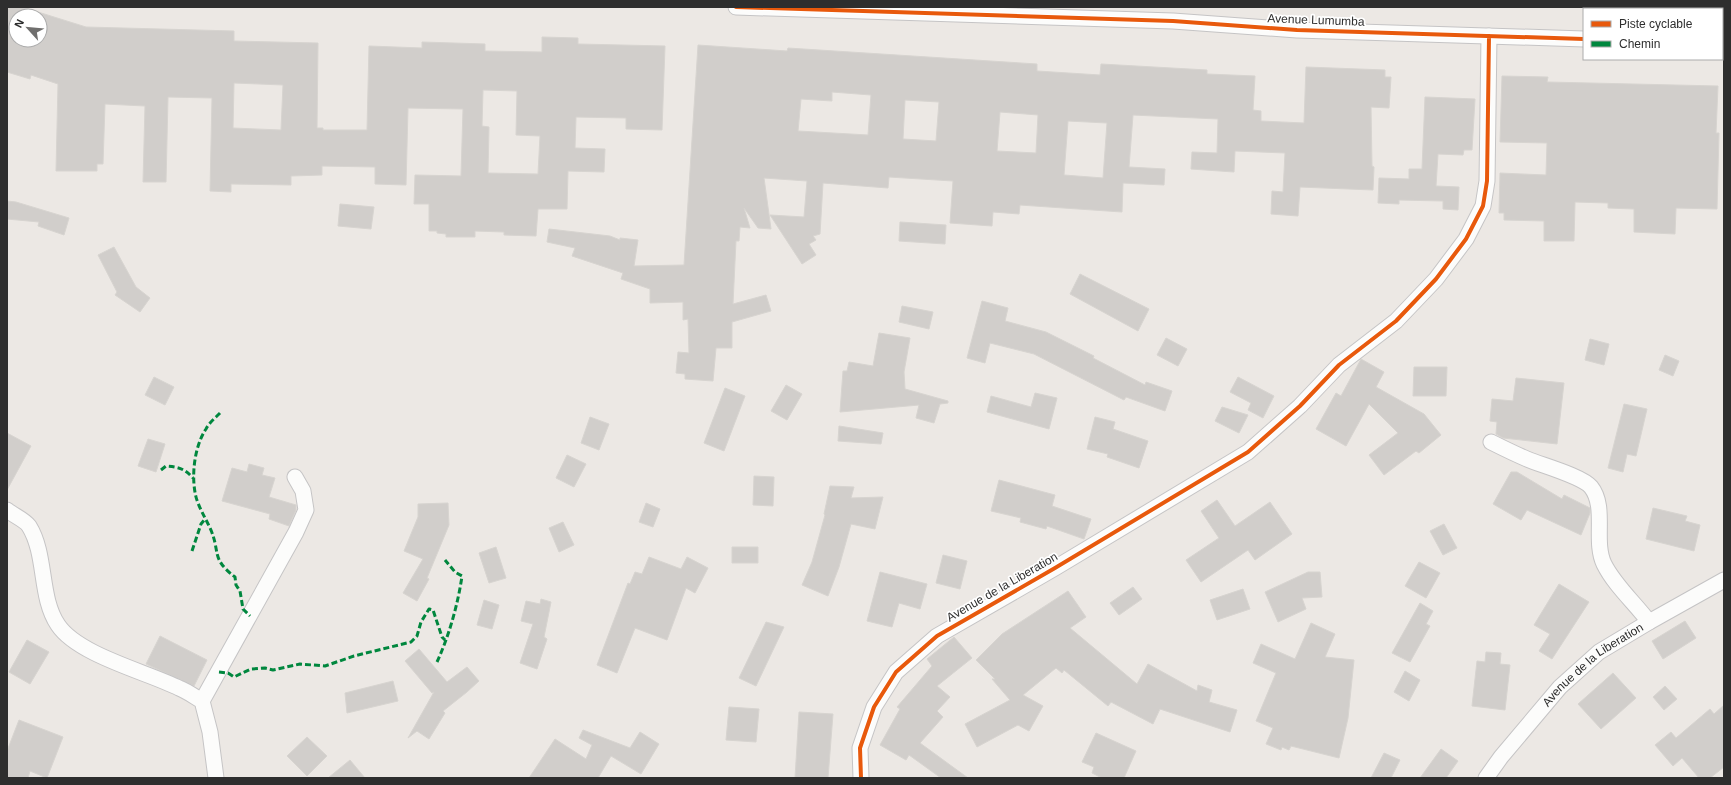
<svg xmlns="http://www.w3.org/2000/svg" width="1731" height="785" font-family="Helvetica,sans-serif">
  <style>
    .building { fill: #d1cecb; stroke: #d7d4d0; fill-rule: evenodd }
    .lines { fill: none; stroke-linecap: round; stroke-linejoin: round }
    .street-casing { stroke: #c5c4c5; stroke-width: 17 }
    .street { stroke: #fcfcfb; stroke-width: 15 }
    .quiet { stroke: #00873e; stroke-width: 3; stroke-dasharray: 6 3; stroke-linecap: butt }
    .cycleway-casing { stroke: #fff; stroke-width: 6 }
    .cycleway { stroke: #e8590c; stroke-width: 4 }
    .labels { text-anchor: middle; stroke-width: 3.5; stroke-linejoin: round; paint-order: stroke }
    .street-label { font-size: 12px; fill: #2e2e2e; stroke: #fff }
  </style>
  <rect width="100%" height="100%" fill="#ece8e4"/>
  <path class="building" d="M7,7H22L86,27L234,31V41L318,43L317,128H323V130H367L369,46L422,48V42L485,44V51L542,52V37L578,38V44L665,46L662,130L626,129V118L576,117L575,148L605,149L604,172L568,171L567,209H538L536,236L504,235V232L475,231V237H446V234L437,233V231H429V204H414L415,175L461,176L463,109L408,108L406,185L375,184V167L322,166V175L291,176V185L231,184V192L210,191L212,98L168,97L166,182H143L145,106L105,104L103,164H97V171H56L58,84L31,75L30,79L7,72ZM16,16H40V40H16ZM234,83L283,85L281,130L233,128ZM483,90L517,91L516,135L540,136L538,174L488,173L489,127L482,126Z
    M698,45L787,51L788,48L1037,64V71L1100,75L1101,64L1207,70V74L1255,76L1253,110L1261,111V121L1304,123L1306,67L1385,70V77H1391L1389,108L1371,107L1372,166L1374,167L1373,190L1300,187L1298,216L1271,214L1272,191L1283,192L1285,153L1235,151L1234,172L1191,169L1192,152L1217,153L1218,119L1133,115L1129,167L1165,169L1164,185L1123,183L1122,212L1020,205L1019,214L993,212L992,226L950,223L953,181L889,177L888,188L823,183L820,234L813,236L816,240L809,244L816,255L802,264L770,215L804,217L807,181L764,178L771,229L758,228L744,208L750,228L740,227L739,241H736L733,304L766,295L771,311L732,322V348H716L713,381L685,379V374L676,373L678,352L689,353L688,319L683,320V302L650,303V289L621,279L623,273L572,256L575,248L547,242L549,229L610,236L620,240V238L638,240L634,266L684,265ZM832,92L871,95L868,135L798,131L801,99L832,101ZM905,100L939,102L936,141L903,139ZM1000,112L1038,115L1036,153L997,151ZM1068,121L1107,123L1103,178L1064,175Z
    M1502,76L1548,77L1547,82L1718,86L1716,133H1719L1717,209L1676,208L1675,234L1634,232V209L1608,208V203L1575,202L1574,241H1544V221L1504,220V213H1499L1500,173L1546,175L1547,143L1500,142Z
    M1425,97L1475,99L1472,150H1464L1463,155L1438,154L1436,186L1459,187L1458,210L1443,209V201L1399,200V204L1378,203L1379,178L1409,179V169H1422Z
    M7,201L16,202L69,218L64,235L38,226L39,222L7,219Z
    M340,204L374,207L371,229L338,226Z
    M900,222L946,225L945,244L899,241Z
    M114,247L136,287L150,298L140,312L115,295L117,292L98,255Z
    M1080,274L1149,309L1138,331L1070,294Z
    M982,301L1008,308L1005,321L1046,332L1094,356L1093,358L1145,385L1146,382L1172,391L1165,411L1126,397L1124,400L1034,354L990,343L985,363L967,358Z
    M902,306L933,312L929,329L899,322Z
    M879,333L910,338L904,372L905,389L948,401V403L940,404L934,423L916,418L919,405L840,412L843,371H847L849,362L873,366Z
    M1166,338L1187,349L1178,366L1157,355Z
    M1590,339L1609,344L1604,365L1585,360Z
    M1665,355L1679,361L1673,376L1659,370Z
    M1361,359L1384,372L1376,387L1424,414L1441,435L1419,453L1416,451L1384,475L1369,455L1398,433L1369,404L1346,446L1316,429L1336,393L1341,396Z
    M1414,367H1447L1446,396H1413Z
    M154,377L174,387L165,405L145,395Z
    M1238,377L1274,396L1263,418L1248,410L1251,403L1230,392Z
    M1516,378L1564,383L1557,444L1503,438L1496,434L1497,422L1490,421L1492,399L1513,401Z
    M786,385L802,394L787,420L771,411Z
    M725,388L745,396L724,451L704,443Z
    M1035,393L1057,398L1049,429L987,412L991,396L1031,407Z
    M1624,404L1647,409L1636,456L1627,454L1623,472L1608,468Z
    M1222,407L1248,415L1239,433L1215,421Z
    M590,417L609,424L599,450L581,443Z
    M1095,417L1115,422L1113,429L1148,441L1139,468L1107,457L1108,454L1087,449Z
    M839,426L883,433L881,444L838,441Z
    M7,433L31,446L7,490Z
    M148,439L165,444L156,472L138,466Z
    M567,455L586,464L574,487L556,478Z
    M249,464L264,468L262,475L275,478L269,497L296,505V510L289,526L269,519L270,514L222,501L232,468L247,472Z
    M1511,472H1517L1562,499L1564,495L1590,508V513L1581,535L1527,510L1521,520L1493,504Z
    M754,476L774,477L773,506L753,505Z
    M999,480L1055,495L1052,506L1091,519L1084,539L1047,526L1046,529L1020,522L1021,518L991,511Z
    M830,486L854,487L851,498L883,497L875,529L851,524L839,567L828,596L802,585L812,562L825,515L824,514Z
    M1217,500L1235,526L1270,502L1292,534L1255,560L1248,550L1201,582L1186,560L1219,538L1201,511Z
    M448,503L449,525L427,578L429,579L417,601L403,593L423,559L404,551L418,517V504Z
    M646,503L660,509L653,527L639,522Z
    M1653,508L1687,516L1685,521L1700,525L1694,551L1646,539Z
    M563,522L574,545L559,552L549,528Z
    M1444,524L1457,548L1443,555L1430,531Z
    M496,547L506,578L489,583L479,553Z
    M732,547H758V563H732Z
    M943,555L967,561L960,589L936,583Z
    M649,557L681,569L687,557L708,568L695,593L686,588L667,640L635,628L617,673L597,665L628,583L630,584L635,572L642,574Z
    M1419,562L1440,573L1426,598L1405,586Z
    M880,572L927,584L920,609L899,603L892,627L867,621Z
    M1308,572H1320L1322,597L1302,598L1306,609L1278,622L1265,592Z
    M1559,584L1589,602L1552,659L1539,651L1550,634L1534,625Z
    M1133,587L1142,599L1119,615L1110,603Z
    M1243,589L1250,609L1217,620L1210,600Z
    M1068,591L1086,617L1070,628L1137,684L1148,664L1197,691L1198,685L1212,690L1209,702L1237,710L1230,732L1160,709L1153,724L1111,702L1108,706L1064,670L1062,673L1056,668L1023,695L1043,706L1029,731L1018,725L977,747L965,724L1010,700L992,679H995L976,660L1002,634Z
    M541,599L551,602L544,637L547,639L537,669L520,663L533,624L521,621L526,601L540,604Z
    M484,600L499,605L492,629L477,625Z
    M1420,603L1433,611L1426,624L1430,626L1410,662L1392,653Z
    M1685,621L1696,638L1663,659L1652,641Z
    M766,622L784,627L756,686L739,678Z
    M1311,623L1335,634L1325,657L1354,660L1348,718L1339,758L1291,746L1289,750L1282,747L1281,750L1266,744L1273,728L1256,721L1276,673L1253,663L1261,644L1295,659Z
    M160,636L207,660L194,686L146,664Z
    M954,637L972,658L937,686L950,697L937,711L943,717L920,743L968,778H941L909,755L906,760L880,745L900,709L897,707L932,666L927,659Z
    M27,640L49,652L30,684L9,672Z
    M419,649L447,682L467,667L479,681L467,692L443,711L445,713L429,739L417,731L408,738L434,692L432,693L405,661Z
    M1486,652L1501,653L1500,664L1510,665L1505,710L1472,706L1477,661L1485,662Z
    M1405,671L1420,680L1409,701L1394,692Z
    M1613,673L1636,698L1601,729L1578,704Z
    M393,681L398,701L347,713L345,693Z
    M1665,686L1677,699L1664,710L1653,697Z
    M1724,705V767L1710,778H1699L1682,758L1673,766L1655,745L1671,732L1676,738L1710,709L1714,714Z
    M729,707L759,709L756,742L726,740Z
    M799,712L833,714L828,778H795Z
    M19,720L63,737L47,778L30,771L28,778H7V751Z
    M583,730L630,748L640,732L659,744L641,774L611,756L598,778H529L555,739L586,759L592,745L579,738Z
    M1096,733L1136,751L1124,778H1102L1092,773L1094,767L1082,762Z
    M307,737L327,756L307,776L287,756Z
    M1441,749L1458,761L1446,778H1420Z
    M1384,753L1400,760L1391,778H1371Z
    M350,760L365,778H328Z"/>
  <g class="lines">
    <defs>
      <g id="street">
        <path d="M736,7L1173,21L1297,30L1584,39"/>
        <path d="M1722,45H1724"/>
        <path d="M1491,442C1503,448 1515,454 1527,459C1541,465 1582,476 1591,487C1607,507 1593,541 1604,564C1615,586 1635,603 1649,622"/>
        <path d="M7,510C13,515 25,520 29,526C47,555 39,597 58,625C78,655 147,672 179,688C187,691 195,697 202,701L210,732L216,778"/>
        <path d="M202,701L296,532L306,510L303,491L295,477"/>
        <path d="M861,778L860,748L874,707L896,672L937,636L1055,568L1248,452L1300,406L1339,365L1396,321L1436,279L1466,239L1483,206L1487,181L1489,36"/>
        <path id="s1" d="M1486,778L1501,757L1560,687L1599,652L1649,622L1724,580"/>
      </g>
    </defs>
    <use href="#street" class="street-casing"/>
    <use href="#street" class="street"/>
    <path class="quiet" d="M220,413C215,418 209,423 206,429C194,447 191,477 196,497C199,508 205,517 210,528C221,552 210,558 235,577L236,585L240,591L243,609L250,616
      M161,470L166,466C179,467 185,469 193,478
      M192,551L201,524L205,519
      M437,662C449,636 458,604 462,576L455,572L445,560
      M219,672L228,673L234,677L251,669L265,668L273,670L300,664L325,666L354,656L411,642L417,636L421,622L429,609L433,610L442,637L445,640"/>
    <defs>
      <path id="cycleway" d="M736,7L1173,21L1297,30L1584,39
        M861,778L860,748L874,707L896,672L937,636L1055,568L1248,452L1300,406L1339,365L1396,321L1436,279L1466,239L1483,206L1487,181L1489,36"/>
    </defs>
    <use href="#cycleway" class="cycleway-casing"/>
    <use href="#cycleway" class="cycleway"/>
  </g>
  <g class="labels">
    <g class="street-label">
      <text transform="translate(1316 20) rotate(2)" y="4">Avenue Lumumba</text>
      <text transform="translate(1002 587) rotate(-30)" y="4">Avenue de la Liberation</text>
      <text dy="4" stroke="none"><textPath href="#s1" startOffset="157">Avenue de la Liberation</textPath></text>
    </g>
  </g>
  <rect width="1731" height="785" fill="none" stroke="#2e2e2e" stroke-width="16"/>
  <rect x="1583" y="8" width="140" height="52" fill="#ffffff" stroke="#ababab"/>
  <rect x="1591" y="21" width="20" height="6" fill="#e8590c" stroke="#ababab"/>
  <text x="1619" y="28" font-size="12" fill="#2e2e2e">Piste cyclable</text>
  <rect x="1591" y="41" width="20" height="6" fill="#00873e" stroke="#ababab"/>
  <text x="1619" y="48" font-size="12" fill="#2e2e2e">Chemin</text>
  <g transform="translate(28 28) rotate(297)"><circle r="19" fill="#ffffff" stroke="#ababab"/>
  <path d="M0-3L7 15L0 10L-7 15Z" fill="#706f6e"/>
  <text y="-6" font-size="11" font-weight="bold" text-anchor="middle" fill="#2e2e2e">N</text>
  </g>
</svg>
